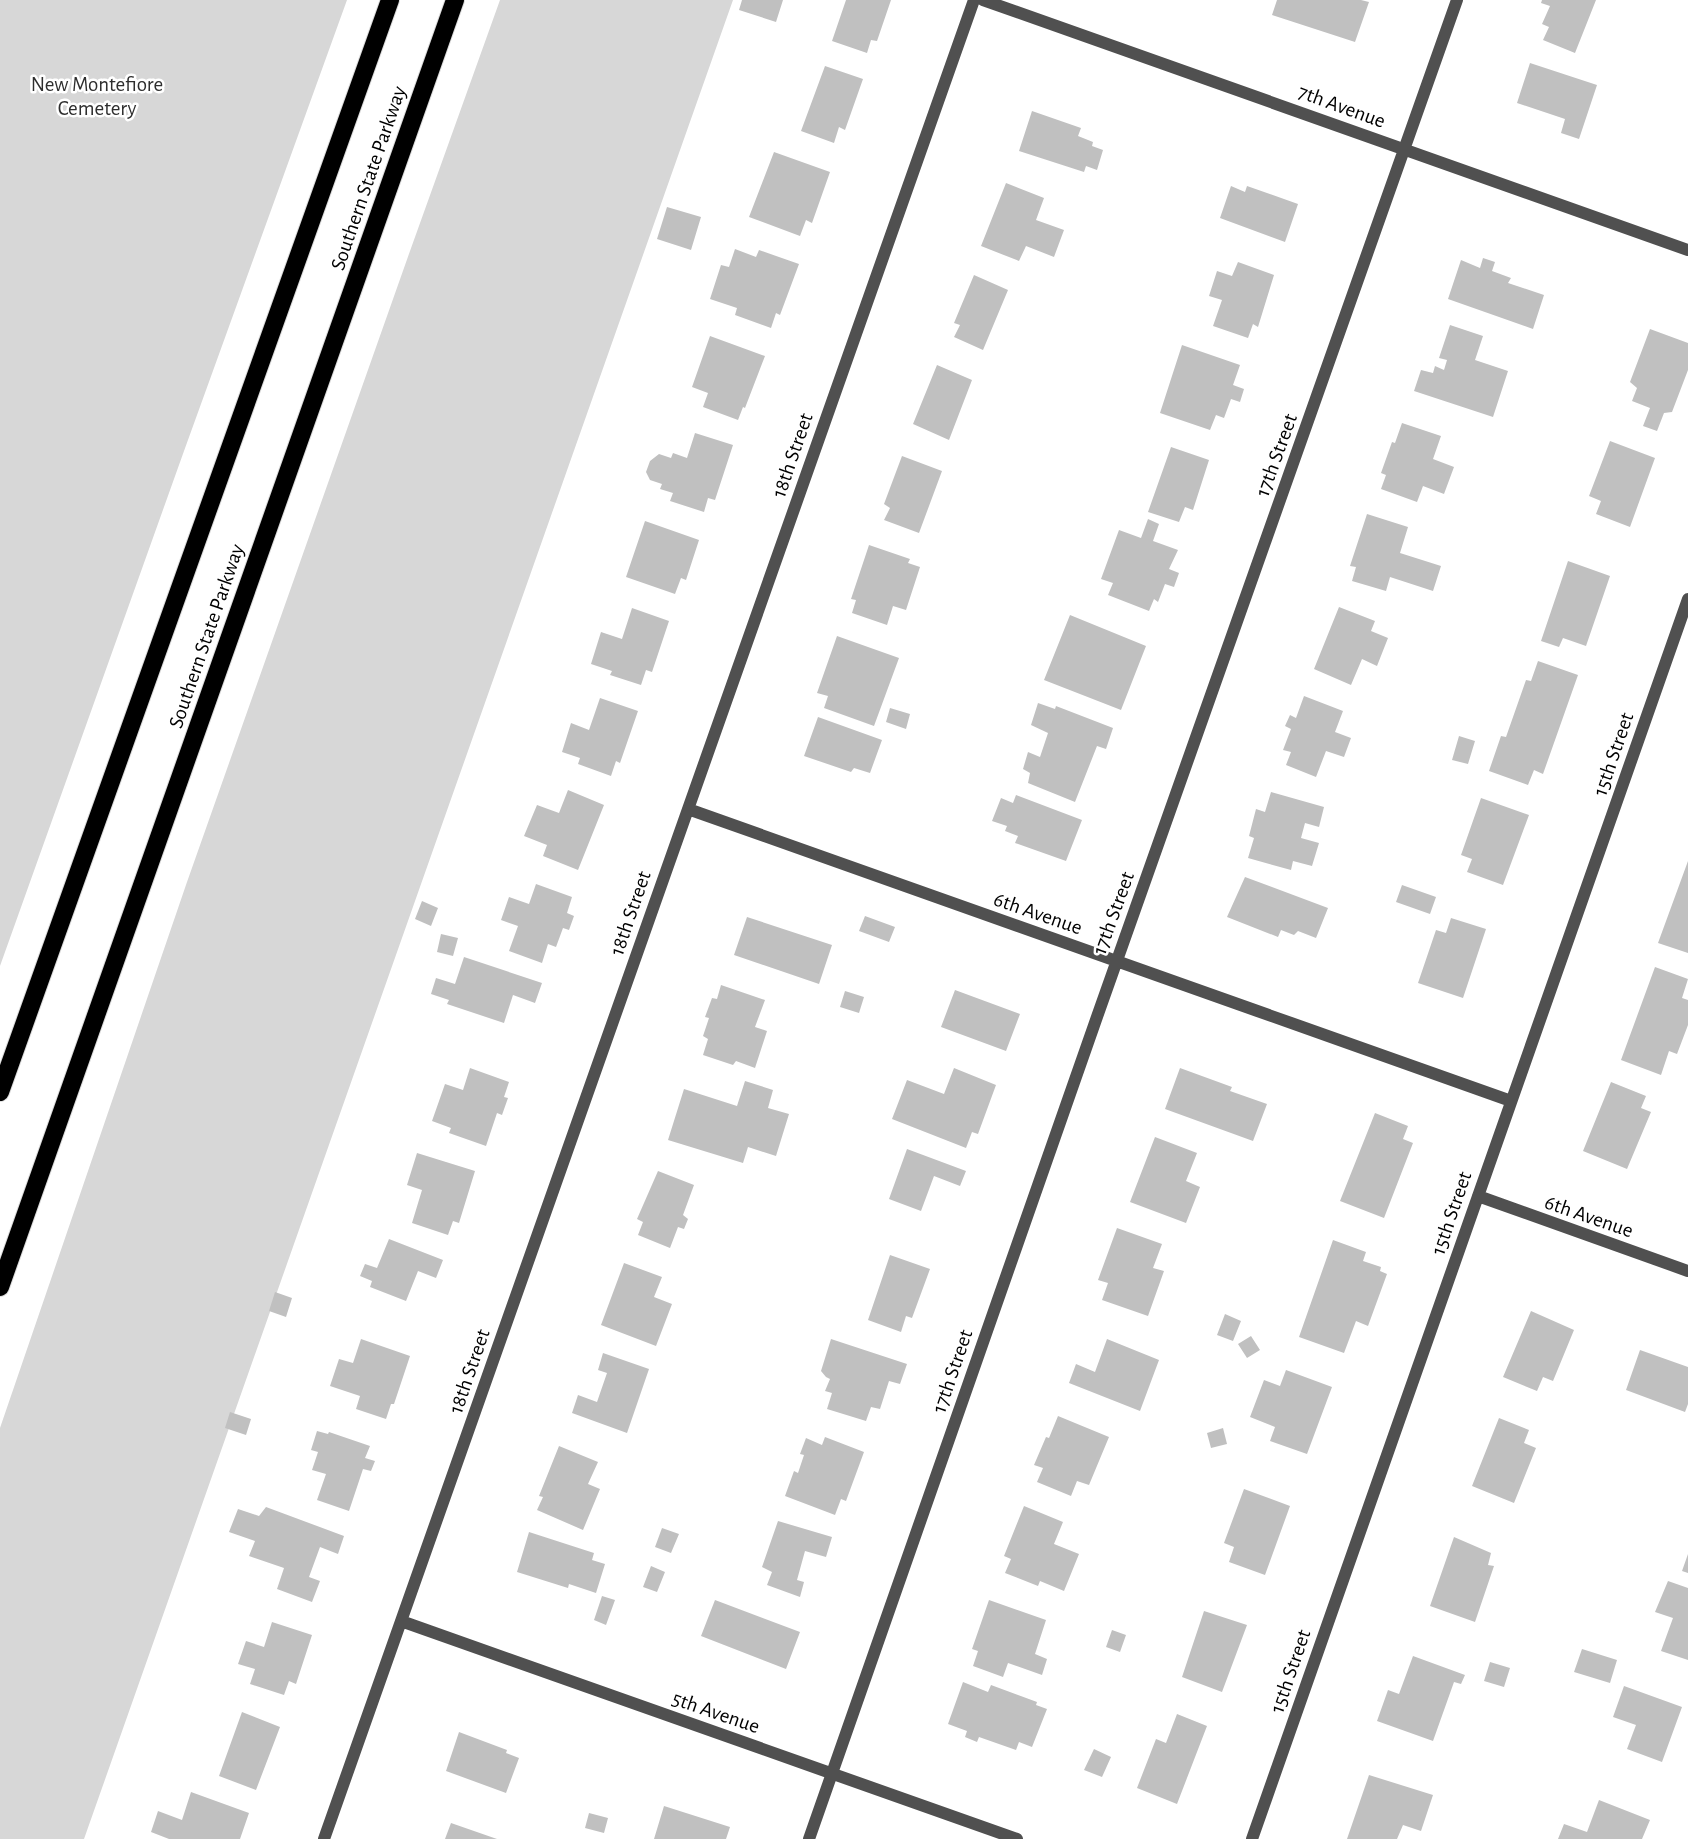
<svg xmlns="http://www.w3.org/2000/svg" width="1688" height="1839" font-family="'Alegreya Sans',sans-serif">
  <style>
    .green { fill: #d7d7d7 }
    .building { fill: #c0c0c0 }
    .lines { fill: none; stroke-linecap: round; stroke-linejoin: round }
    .motorway-casing { stroke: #dbdbdb; stroke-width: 20 }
    .minor { stroke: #505050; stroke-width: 12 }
    .motorway { stroke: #000; stroke-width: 18 }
    .labels { text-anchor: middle; stroke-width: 5; stroke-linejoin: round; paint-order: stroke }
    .park-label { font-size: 21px; fill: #2e2e2e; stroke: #fff }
    .street-label { font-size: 21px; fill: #000; stroke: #fff }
  </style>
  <rect width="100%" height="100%" fill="#fff"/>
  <path class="green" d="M0,0H347L184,451L0,966Z
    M500,0H733L84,1839H0V1428L187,882L410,251Z"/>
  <path class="building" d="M742,0H783L776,22L739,10Z
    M846,0H891L877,41L871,40L867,53L832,41Z
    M1277,0H1361L1369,2L1355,42L1272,15Z
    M1542,0H1596L1575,53L1543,40L1549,27L1542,24L1550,6L1541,3Z
    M1530,63L1597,85L1579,139L1561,133L1565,119L1517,103Z
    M825,66L863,79L845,130L839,127L834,143L801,131Z
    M1032,111L1081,128L1078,136L1093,142L1092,146L1103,150L1097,170L1086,166L1084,172L1019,151Z
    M774,152L830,172L812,223L806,220L800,236L749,217Z
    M1006,183L1044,198L1036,220L1064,230L1054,257L1026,246L1019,261L981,246Z
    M1231,186L1245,192L1247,186L1298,204L1285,242L1220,218Z
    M667,207L701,217L691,250L657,239Z
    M735,249L756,257L759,250L799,264L780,315L776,313L771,328L735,315L737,308L710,299L721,265L729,267Z
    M1483,258L1495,262L1492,271L1511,278L1508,283L1544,295L1533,329L1448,299L1461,260L1480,268Z
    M1238,262L1274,275L1258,327L1253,324L1248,338L1213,326L1222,300L1209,296L1217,271L1232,276Z
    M974,275L1008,290L983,350L954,337L960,325L954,323Z
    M1450,325L1483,336L1475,360L1508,371L1493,417L1414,391L1421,370L1433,373L1435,366L1444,370L1447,360L1439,358Z
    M1650,329L1688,343V370L1672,412L1664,413L1657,431L1643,426L1650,408L1632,401L1637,388L1630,382Z
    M710,336L765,356L745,408L743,407L738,420L703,407L708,393L692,387Z
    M1182,345L1240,365L1233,385L1244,389L1240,402L1231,399L1224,418L1216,415L1210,430L1160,413Z
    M937,365L972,380L949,440L913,424Z
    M1402,423L1441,436L1433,459L1454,467L1444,494L1423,486L1417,502L1381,489L1386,475L1381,473L1392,442L1395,443Z
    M695,433L733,445L715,500L708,498L704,512L670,501L673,493L660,489L662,484L650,480L646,472L650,461L659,454L671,458L673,453L687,458Z
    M1610,441L1655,458L1630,527L1596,514L1601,501L1589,496Z
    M1171,447L1209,460L1193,510L1185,507L1179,522L1148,512Z
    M902,456L942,471L919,533L884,520L890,508L884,504Z
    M1367,514L1408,527L1400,553L1441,566L1433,591L1390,577L1386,591L1352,581L1356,567L1350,566Z
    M1148,519L1159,524L1153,541L1178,550L1169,569L1179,573L1174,587L1165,584L1158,602L1154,599L1149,611L1108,595L1113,583L1101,579L1119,530L1141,538Z
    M645,521L699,540L686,580L681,578L675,594L626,577Z
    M869,545L910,559L908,563L920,567L906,610L893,606L887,625L852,613L856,600L851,599Z
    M1568,561L1610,576L1586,646L1563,638L1559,647L1541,641Z
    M1339,607L1375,621L1371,631L1388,638L1377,666L1362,659L1351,685L1314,669Z
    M632,608L669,621L652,672L646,670L641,685L610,675L612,671L591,664L601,632L622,639Z
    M1070,615L1146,646L1121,710L1044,680Z
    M837,636L899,658L874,726L824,708L828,696L817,693Z
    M1538,661L1578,675L1543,774L1534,770L1528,785L1489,771L1501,736L1506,737L1526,680L1531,681Z
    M1304,696L1343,711L1335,732L1351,738L1344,757L1326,751L1316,777L1286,765L1291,752L1283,750L1291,729L1285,726L1290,715L1296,718Z
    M600,698L638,711L620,763L616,761L611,776L578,764L580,758L562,752L571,723L589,730Z
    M1038,703L1055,709L1056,706L1113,728L1106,749L1097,746L1075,802L1028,783L1030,773L1023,769L1028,752L1040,757L1048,733L1031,725Z
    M890,708L910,714L906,729L886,722Z
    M818,717L882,740L870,773L854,768L851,772L804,756Z
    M1459,736L1475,741L1468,764L1452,760Z
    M568,790L604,805L578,870L543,856L547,845L524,836L537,805L559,813Z
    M1271,792L1324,807L1319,827L1305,823L1301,838L1319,843L1312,866L1293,861L1291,870L1248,858L1254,838L1249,836L1256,809L1265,812Z
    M1016,795L1082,820L1066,861L1015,843L1018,836L1005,831L1007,826L992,821L1001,798L1013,803Z
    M1481,798L1529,815L1503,885L1467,872L1472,859L1461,855Z
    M1688,861V953L1658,943Z
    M1245,877L1328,908L1316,938L1298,931L1294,935L1281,930L1278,937L1227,917Z
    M536,884L572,897L567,913L574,916L569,930L563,928L556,947L548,944L542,963L509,951L518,926L501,920L509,897L529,904Z
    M1402,885L1436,897L1430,914L1396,902Z
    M422,901L438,908L431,926L415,919Z
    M865,916L895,927L889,942L859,931Z
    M747,917L832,945L819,984L734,955Z
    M1451,918L1486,929L1463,998L1418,983L1436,930L1446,933Z
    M441,934L458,938L453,956L437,952Z
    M464,957L542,983L535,1003L513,995L504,1023L447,1004L449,1000L431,994L436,978L455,984Z
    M1655,967L1688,979L1682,998L1688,1000V1025L1677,1054L1669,1051L1661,1075L1621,1060Z
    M721,985L765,1000L755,1027L767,1031L755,1068L736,1061L733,1065L703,1055L708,1039L703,1036L709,1018L705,1017L712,998L717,999Z
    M955,990L1020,1014L1006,1051L941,1027Z
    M845,991L864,997L859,1013L840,1007Z
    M470,1068L509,1082L504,1097L508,1098L502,1115L497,1113L486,1146L449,1133L451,1128L432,1121L445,1084L463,1090Z
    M954,1068L996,1085L978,1134L972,1132L966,1148L892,1119L907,1080L944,1094Z
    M1180,1068L1232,1087L1230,1091L1267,1104L1253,1141L1165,1109Z
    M745,1081L773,1090L768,1108L789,1114L776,1156L748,1147L743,1163L668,1140L684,1089L737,1106Z
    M1611,1082L1646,1096L1641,1108L1651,1112L1627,1169L1583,1151Z
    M1375,1113L1408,1126L1403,1139L1413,1143L1384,1218L1340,1201Z
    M1155,1137L1197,1153L1186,1181L1200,1187L1186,1223L1130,1202Z
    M907,1149L966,1171L960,1186L934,1176L921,1211L889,1199Z
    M417,1153L475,1171L459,1223L453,1221L448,1235L412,1223L422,1190L407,1185Z
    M658,1171L694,1185L683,1215L688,1219L684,1229L678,1227L670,1248L638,1235L643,1222L637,1219Z
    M1117,1228L1162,1244L1153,1268L1164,1271L1148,1316L1102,1300L1108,1283L1098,1280Z
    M389,1239L443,1260L436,1278L418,1271L406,1301L370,1287L372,1281L360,1276L365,1264L377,1268Z
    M1333,1240L1366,1252L1363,1261L1381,1267L1380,1271L1387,1274L1368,1326L1356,1321L1344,1353L1299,1337Z
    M890,1255L930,1269L912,1318L906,1316L901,1332L868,1320Z
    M624,1263L662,1277L654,1297L672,1304L656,1346L601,1325Z
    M275,1292L292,1298L286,1317L269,1311Z
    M1531,1311L1574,1330L1553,1381L1543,1377L1537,1391L1503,1377Z
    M1225,1314L1241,1321L1233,1341L1217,1335Z
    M1251,1336L1260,1350L1247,1358L1238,1344Z
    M361,1339L410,1356L394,1404H391L386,1419L356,1409L360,1396L330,1386L339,1359L353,1363Z
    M831,1339L907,1364L900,1384L889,1381L880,1409L871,1407L866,1421L827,1409L832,1393L825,1391L830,1379L826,1377L821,1371Z
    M1107,1339L1159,1360L1140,1411L1069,1383L1076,1364L1095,1372Z
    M1640,1350L1688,1367V1404L1685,1412L1626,1390Z
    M603,1353L649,1369L627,1433L572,1413L578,1395L597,1402L607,1373L598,1370Z
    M1286,1370L1332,1387L1307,1454L1270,1441L1275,1427L1250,1417L1264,1380L1280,1386Z
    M230,1412L251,1419L246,1435L225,1428Z
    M1058,1416L1109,1437L1089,1485L1077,1481L1071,1496L1037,1482L1043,1468L1034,1465L1046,1437L1049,1438Z
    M1499,1418L1529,1430L1524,1443L1536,1448L1514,1503L1472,1486Z
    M1223,1428L1227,1444L1211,1448L1207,1433Z
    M317,1431L328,1434L329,1432L370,1446L365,1458L375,1461L371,1471L363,1469L349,1511L317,1500L326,1474L312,1470L318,1452L311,1450Z
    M825,1437L864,1452L846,1501L841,1499L835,1515L785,1496L794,1471L798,1473L804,1455L800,1454L806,1438L822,1445Z
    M559,1446L598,1462L588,1484L600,1489L583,1530L537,1510L543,1497L539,1496Z
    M1244,1489L1290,1506L1265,1575L1229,1562L1234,1547L1224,1543Z
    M1024,1506L1063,1522L1054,1544L1079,1554L1064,1591L1040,1581L1038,1586L1005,1573L1011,1559L1004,1556Z
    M266,1507L344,1536L338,1554L320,1547L309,1577L320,1581L312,1602L277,1589L284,1568L249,1556L255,1541L229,1532L238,1509L259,1516Z
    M778,1521L832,1537L826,1557L805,1551L797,1580L804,1582L800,1597L767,1585L772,1572L762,1567Z
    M662,1528L679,1534L671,1553L655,1547Z
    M529,1532L594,1553L592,1560L605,1564L596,1593L569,1584L568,1588L517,1572Z
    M1454,1537L1491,1553L1488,1565L1494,1566L1475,1622L1430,1606Z
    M1688,1554V1573L1682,1571Z
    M651,1566L665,1572L657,1592L643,1587Z
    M1668,1581L1688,1588V1660L1661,1651L1673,1618L1655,1612Z
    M602,1596L615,1600L606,1625L594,1620Z
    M715,1600L800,1632L786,1669L701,1636Z
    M989,1600L1046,1620L1035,1654L1047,1659L1042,1675L1008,1663L1003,1677L973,1666L978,1651L972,1649Z
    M1204,1611L1247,1625L1222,1692L1182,1677Z
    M272,1622L312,1635L296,1684L289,1681L284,1695L250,1684L255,1669L238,1664L246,1641L264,1647Z
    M1112,1630L1126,1635L1120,1652L1106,1647Z
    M1582,1649L1617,1660L1610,1683L1574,1672Z
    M1413,1656L1465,1675L1461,1684L1454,1682L1433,1741L1377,1721L1388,1690L1399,1694Z
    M1490,1662L1510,1668L1504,1687L1484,1681Z
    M963,1682L988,1692L991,1685L1037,1702L1036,1705L1047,1709L1032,1747L1019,1742L1016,1750L979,1737L977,1742L965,1737L967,1731L948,1724Z
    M1624,1686L1682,1707L1662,1762L1627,1749L1636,1725L1613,1717Z
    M242,1712L280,1727L256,1790L219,1776Z
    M1177,1714L1207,1726L1177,1804L1137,1788L1156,1739L1166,1743Z
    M459,1732L507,1750L506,1753L519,1758L506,1793L446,1771Z
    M1094,1749L1111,1757L1102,1777L1084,1770Z
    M1369,1775L1433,1795L1421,1831L1403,1825L1397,1839H1347Z
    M191,1792L249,1813L240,1839H169L151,1832L158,1811L182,1820Z
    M1599,1800L1650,1820L1642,1839H1558L1564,1824L1587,1832Z
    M664,1806L730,1827L726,1839H654Z
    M589,1813L608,1818L604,1833L585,1828Z
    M451,1823L497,1839H445Z"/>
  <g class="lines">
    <defs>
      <path id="motorway" d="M0,1092L390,0
        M0,1287L455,0"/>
    </defs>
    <use href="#motorway" class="motorway-casing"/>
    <path class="minor" d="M983,0L1688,250
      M688,809L1511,1101
      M1478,1196L1688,1271
      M401,1621L1017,1839
      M324,1839L974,0
      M809,1839L1098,1014L1457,0
      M1252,1839L1688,599"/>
    <use href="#motorway" class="motorway"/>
  </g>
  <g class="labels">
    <g class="park-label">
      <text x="97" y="91">New Montefiore<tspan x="97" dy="24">Cemetery</tspan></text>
    </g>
    <g class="street-label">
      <text transform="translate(1342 106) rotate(20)" y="7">7th Avenue</text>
      <text transform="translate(368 178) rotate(-71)" y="7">Southern State Parkway</text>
      <text transform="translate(792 455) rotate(-71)" y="7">18th Street</text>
      <text transform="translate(1276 455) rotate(-70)" y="7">17th Street</text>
      <text transform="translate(206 636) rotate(-71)" y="7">Southern State Parkway</text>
      <text transform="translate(1613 754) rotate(-71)" y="7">15th Street</text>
      <text transform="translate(630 913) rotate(-71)" y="7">18th Street</text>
      <text transform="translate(1038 913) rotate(19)" y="7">6th Avenue</text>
      <text transform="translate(1113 913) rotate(-70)" y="7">17th Street</text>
      <text transform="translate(1451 1213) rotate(-71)" y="7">15th Street</text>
      <text transform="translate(1589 1216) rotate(19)" y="7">6th Avenue</text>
      <text transform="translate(469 1371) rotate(-71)" y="7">18th Street</text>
      <text transform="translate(952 1371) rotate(-71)" y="7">17th Street</text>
      <text transform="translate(1290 1671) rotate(-71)" y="7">15th Street</text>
      <text transform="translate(716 1712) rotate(19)" y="7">5th Avenue</text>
    </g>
  </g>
</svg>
